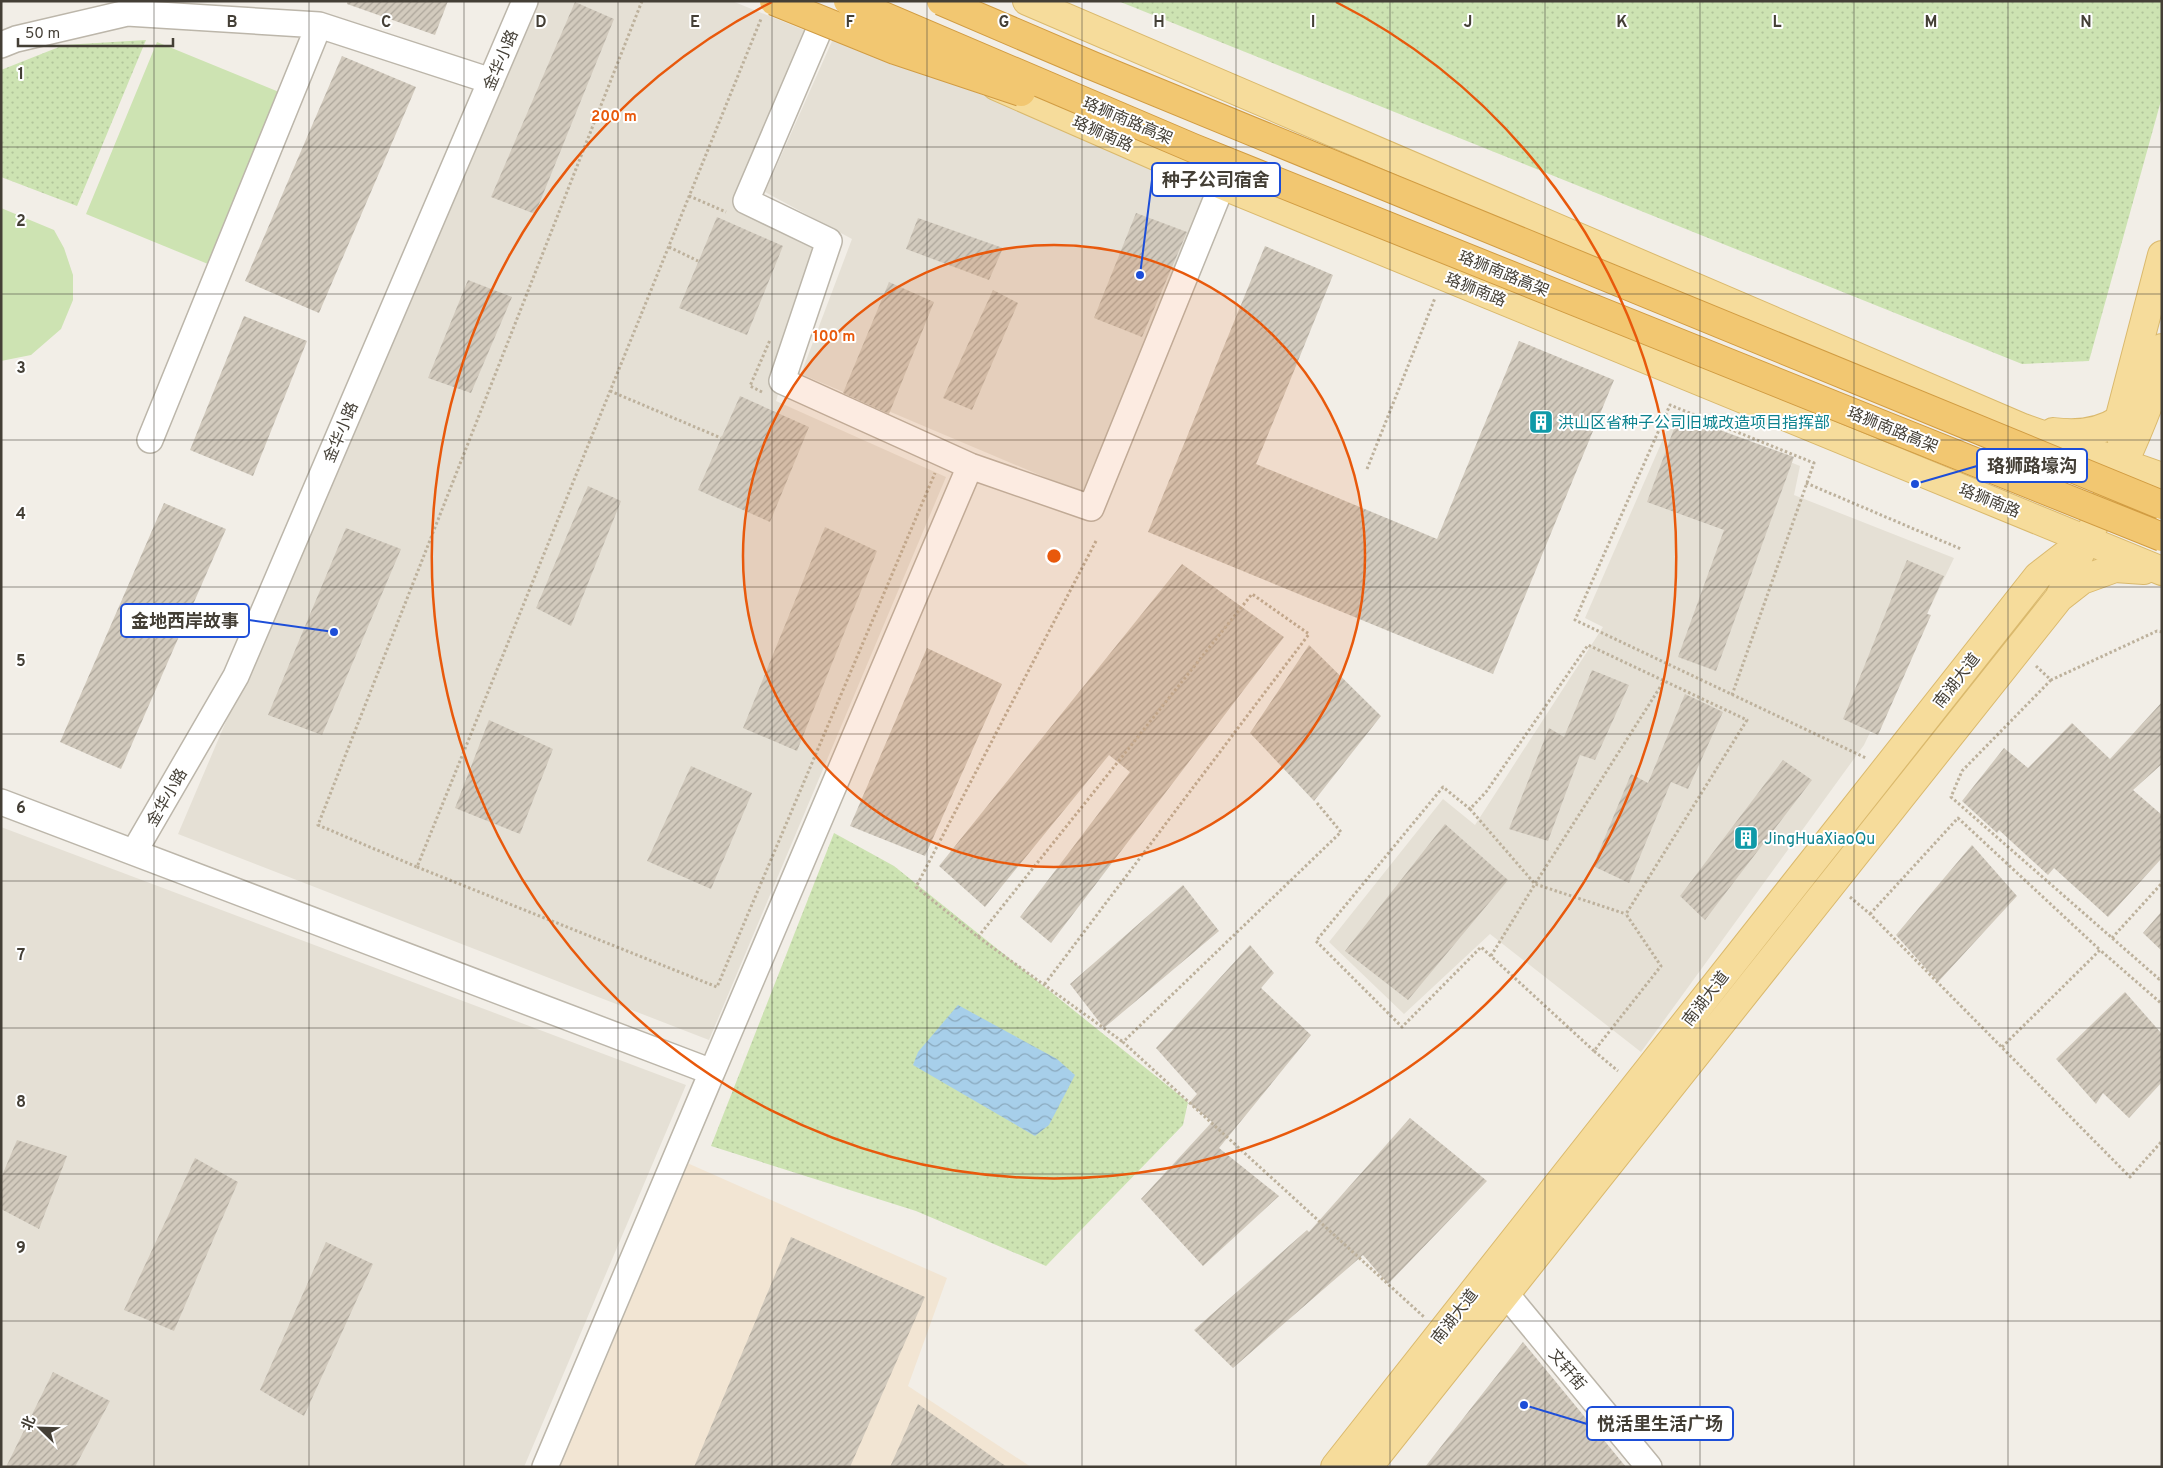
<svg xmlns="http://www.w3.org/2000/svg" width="2163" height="1468" font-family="Overpass,'Noto Sans SC',sans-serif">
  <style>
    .residential { fill: #e5e0d5 }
    .commercial { fill: #f2e5d3 }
    .grass { fill: url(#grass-dots) }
    .green { fill: #cde3b2 }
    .water { fill: url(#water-waves) }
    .building { fill: url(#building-hatch) }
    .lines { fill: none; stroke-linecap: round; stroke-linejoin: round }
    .minor-casing { stroke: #bcb6aa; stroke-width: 28 }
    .major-casing { stroke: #dab96d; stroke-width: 30 }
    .path { stroke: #bdb19c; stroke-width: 3; stroke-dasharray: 2.5 2.5; stroke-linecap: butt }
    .minor { stroke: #fff; stroke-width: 25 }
    .major { stroke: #f6dc9b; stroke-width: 28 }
    .highway-bridge-casing { stroke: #d19c42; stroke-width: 30; stroke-linecap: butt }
    .highway-bridge { stroke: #f2c771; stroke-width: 28 }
    .grid { fill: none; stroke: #443f36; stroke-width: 1; stroke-opacity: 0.55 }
    .ring { fill: none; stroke: #e8590c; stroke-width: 2.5 }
    .labels { text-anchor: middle; stroke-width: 4; stroke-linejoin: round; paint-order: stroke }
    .street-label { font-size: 16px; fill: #443f36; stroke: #fff }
    .culture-label { font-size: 16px; fill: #0d838f; stroke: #fff; text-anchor: start }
    .grid-label { font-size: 16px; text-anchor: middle; font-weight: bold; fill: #443f36; stroke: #fff; stroke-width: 4; stroke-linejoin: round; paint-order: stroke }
    .centre { fill: #e8590c; stroke: #fff; stroke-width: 2.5 }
    .ring-label { font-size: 15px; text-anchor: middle; font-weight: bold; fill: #e8590c; stroke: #fff; stroke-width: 4; stroke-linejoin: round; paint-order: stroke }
    .leader { fill: none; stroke: #1d4ed8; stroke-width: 2 }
    .callout-dot { fill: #1d4ed8; stroke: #fff; stroke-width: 2 }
    .callout { fill: #fff; stroke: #1d4ed8; stroke-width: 2 }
    .callout-label { font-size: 18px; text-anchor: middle; font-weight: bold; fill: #443f36 }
  </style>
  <defs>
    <pattern id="grass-dots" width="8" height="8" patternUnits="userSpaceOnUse" patternTransform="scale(1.25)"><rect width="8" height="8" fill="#cde3b2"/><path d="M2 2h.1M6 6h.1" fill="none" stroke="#b1c49a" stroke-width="1.8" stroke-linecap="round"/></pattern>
    <pattern id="water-waves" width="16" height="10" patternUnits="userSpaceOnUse" patternTransform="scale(1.25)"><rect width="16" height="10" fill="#a7cfea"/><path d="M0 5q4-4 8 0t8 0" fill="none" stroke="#8aa9be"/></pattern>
    <pattern id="building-hatch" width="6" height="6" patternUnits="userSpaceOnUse" patternTransform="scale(1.25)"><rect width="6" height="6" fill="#d2cabd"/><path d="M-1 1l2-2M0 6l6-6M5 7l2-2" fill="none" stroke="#aca59a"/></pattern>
  </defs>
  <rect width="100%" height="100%" fill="#f2eee7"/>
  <path class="residential" d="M533,1H732L809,32L743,207L823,245L776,401L946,477L709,1040L178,834Z
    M833,39L1213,181L1082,493L801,374L852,239L765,192Z
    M1674,414L1800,466L1794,495L1954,558L1864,745L1641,1052L1490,934L1404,1014L1329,942L1443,799L1475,825L1603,627L1585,618Z
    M1,827L686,1085L524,1467H1Z"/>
  <path class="commercial" d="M676,1158L947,1278L908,1386L1031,1467H545Z"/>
  <path class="grass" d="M1118,1H2162V97L2089,361L2022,364Z
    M146,40L77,206L1,177V70L64,45Z
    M834,833L894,866L1188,1102L1183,1125L1046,1266L916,1211L711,1146Z"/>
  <path class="green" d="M157,42L279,92L208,264L86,214Z
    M1,208L54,230L64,248L73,275V300L61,329L31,355L1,361Z"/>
  <path class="water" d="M958,1005L1057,1059L1075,1075L1049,1125L1035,1136L913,1065L918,1052Z"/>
  <path class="building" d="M347,1H448L435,35L347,4Z
    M575,2L614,19L535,214L491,197Z
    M342,56L416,87L319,313L245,281Z
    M1136,213L1187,232L1142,337L1094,318Z
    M717,217L783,246L747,335L679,308Z
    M918,218L1003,248L989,280L906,249Z
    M1265,246L1333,275L1256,464L1437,539L1519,341L1614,380L1493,674L1148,532Z
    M468,280L512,297L471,393L428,378Z
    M889,282L934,302L889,414L843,393Z
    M993,290L1018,303L972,410L943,398Z
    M244,316L307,341L253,476L190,450Z
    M740,396L809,427L770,522L698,490Z
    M1679,415L1794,457L1716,671L1678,657L1724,530L1647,502Z
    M588,486L621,501L571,626L536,608Z
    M164,503L226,529L121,769L60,742Z
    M825,527L877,551L797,751L743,728Z
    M346,528L401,549L322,735L268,715Z
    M1907,560L1944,576L1927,614L1931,615L1878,735L1843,719Z
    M1182,564L1284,637L1051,943L1020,917L1130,772L1109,755L985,907L939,866Z
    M1309,645L1381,716L1314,801L1250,733Z
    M927,648L1002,684L925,856L850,826Z
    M1592,670L1629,685L1595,760L1580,755L1548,841L1509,829L1549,728L1564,737Z
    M1685,694L1723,712L1688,789L1671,782L1629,883L1593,866L1631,774L1648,783Z
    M2162,702V764L2133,790L2162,815V858L2108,917L2054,868L2048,875L1999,830L1997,833L1962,801L2004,748L2028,768L2072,723L2110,759Z
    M489,720L553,749L520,834L455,808Z
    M1783,760L1812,780L1705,920L1680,896Z
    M691,766L752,793L711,889L647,861Z
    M1445,824L1508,880L1408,1000L1345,951Z
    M1972,845L2017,896L1938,982L1896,935Z
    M1183,885L1219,931L1104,1028L1070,984Z
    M2162,911V951L2143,933Z
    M1250,945L1274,973L1261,988L1311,1035L1219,1148L1279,1196L1203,1266L1141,1199L1212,1122L1189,1103L1197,1094L1156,1048Z
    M2125,992L2162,1034V1082L2129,1118L2103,1093L2096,1104L2056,1059Z
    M1410,1118L1487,1181L1388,1284L1363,1255L1233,1368L1194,1330L1307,1230L1309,1232Z
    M17,1140L67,1156L39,1229L1,1209V1178Z
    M195,1158L238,1182L174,1331L124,1310Z
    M791,1237L925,1297L850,1467H694Z
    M326,1242L373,1264L304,1416L260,1390Z
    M1523,1342L1626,1467H1425Z
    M53,1372L110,1401L75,1467H6Z
    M918,1404L1007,1467H890Z"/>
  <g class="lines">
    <defs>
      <path id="minor" d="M823,21L746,201L829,241L782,381L970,466L1091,508L1222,185
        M1,45L16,39L127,13L319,25L491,81
        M150,440L319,25
        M1,802L712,1072L545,1467
        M134,852L236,676L525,1
        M712,1072L970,466
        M1506,1294L1649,1467"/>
      <path id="major" d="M1027,1L2023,428L2162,477
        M996,86L1222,185L2162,571
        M2053,432C2076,435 2100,433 2119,420
        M2125,462L2119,420L2162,255
        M2059,598L2082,580L2115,568L2144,570
        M1335,1467L2038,576L2082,542
        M1368,1467L2059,598C2089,532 2125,468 2150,400C2156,383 2158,365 2162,348"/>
    </defs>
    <use href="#minor" class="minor-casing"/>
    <use href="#major" class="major-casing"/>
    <path class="path" d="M642,1L318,825L417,867L761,19
      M689,196L726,212
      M669,247L698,261
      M610,391L721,438
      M762,392L750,386L770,340
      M1367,469L1435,298
      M1806,483L1961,549
      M1096,541L916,887L978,937L1123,1042
      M2036,666L2051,680L2157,631L2162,632
      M2051,680L1962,771L1951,797L2159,979L2162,977
      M1732,695L1814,463L1670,405L1575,620L1866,758
      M1317,803L1341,832L1123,1042L1424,1317
      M1470,809L1535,884L1664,681
      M417,867L717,987L935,473
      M1850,897L1870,914L2130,1177L2162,1141
      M1870,914L1958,818L2100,950
      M978,937L1252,594L1309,634L1044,985
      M2112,938L2162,883
      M1491,956L1535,884L1626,914
      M2002,1047L2100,950L2162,1004
      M1594,1051L1481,947L1402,1027L1316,941L1443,787L1470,809L1486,792L1588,645L1747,720L1626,914L1661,966L1594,1051L1618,1071"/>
    <use href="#minor" class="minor"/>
    <use href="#major" class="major"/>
    <defs>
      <path id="highway-bridge" d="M774,1L895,50L1021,92
        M848,1L1193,148L2162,537
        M941,1L1093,66L2162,505"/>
    </defs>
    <use href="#highway-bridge" class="highway-bridge-casing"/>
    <use href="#highway-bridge" class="highway-bridge"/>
  </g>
  <path class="grid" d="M154,1V1467M309,1V1467M464,1V1467M618,1V1467M772,1V1467M927,1V1467M1082,1V1467M1236,1V1467M1390,1V1467M1545,1V1467M1700,1V1467M1854,1V1467M2008,1V1467M1,147H2162M1,294H2162M1,440H2162M1,587H2162M1,734H2162M1,881H2162M1,1028H2162M1,1174H2162M1,1321H2162"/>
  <circle cx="1054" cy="556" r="311" fill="#e8590c" fill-opacity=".12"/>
  <g class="ring">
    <circle cx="1054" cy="556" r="311"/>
    <path d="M1336 2A622 622 0 1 1 772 2"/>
  </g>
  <defs>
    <symbol id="building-square" viewBox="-11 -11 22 22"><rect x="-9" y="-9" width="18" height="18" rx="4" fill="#0f9aa8" stroke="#fff"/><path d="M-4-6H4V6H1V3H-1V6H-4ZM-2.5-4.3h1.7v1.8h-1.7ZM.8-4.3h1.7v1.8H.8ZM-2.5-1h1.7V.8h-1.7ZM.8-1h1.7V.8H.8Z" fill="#fff"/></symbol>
  </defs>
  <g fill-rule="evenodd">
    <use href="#building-square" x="1527" y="408" width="28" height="28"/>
    <use href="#building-square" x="1732" y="824" width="28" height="28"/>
  </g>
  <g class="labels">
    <g class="street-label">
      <text transform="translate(500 60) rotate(-67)" y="6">金华小路</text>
      <text transform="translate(1128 120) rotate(23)" y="6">珞狮南路高架</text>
      <text transform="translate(1103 133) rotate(24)" y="6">珞狮南路</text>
      <text transform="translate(1504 273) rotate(22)" y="6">珞狮南路高架</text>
      <text transform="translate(1476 289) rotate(22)" y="6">珞狮南路</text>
      <text transform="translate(1893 429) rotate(22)" y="6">珞狮南路高架</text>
      <text transform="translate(340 432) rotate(-67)" y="6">金华小路</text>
      <text transform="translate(1990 500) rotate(22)" y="6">珞狮南路</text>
      <text transform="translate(1956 680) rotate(-52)" y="6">南湖大道</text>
      <text transform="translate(166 797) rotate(-60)" y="6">金华小路</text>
      <text transform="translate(1705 998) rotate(-52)" y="6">南湖大道</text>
      <text transform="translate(1454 1316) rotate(-52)" y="6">南湖大道</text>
      <text transform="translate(1568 1369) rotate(50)" y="6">文轩街</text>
    </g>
    <g class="culture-label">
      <text x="1558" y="428">洪山区省种子公司旧城改造项目指挥部</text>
      <text x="1764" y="844">JingHuaXiaoQu</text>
    </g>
  </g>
  <g class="grid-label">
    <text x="232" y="27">B</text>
    <text x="386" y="27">C</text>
    <text x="541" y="27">D</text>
    <text x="695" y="27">E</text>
    <text x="850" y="27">F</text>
    <text x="1004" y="27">G</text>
    <text x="1159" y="27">H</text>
    <text x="1313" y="27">I</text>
    <text x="1468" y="27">J</text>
    <text x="1622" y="27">K</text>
    <text x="1777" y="27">L</text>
    <text x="1931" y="27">M</text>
    <text x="2086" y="27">N</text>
    <text x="21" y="79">1</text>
    <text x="21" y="226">2</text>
    <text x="21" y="373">3</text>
    <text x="21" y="519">4</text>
    <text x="21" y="666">5</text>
    <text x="21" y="813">6</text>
    <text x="21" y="960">7</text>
    <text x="21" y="1107">8</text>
    <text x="21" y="1253">9</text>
  </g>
  <circle cx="1054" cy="556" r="8" class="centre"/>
  <g class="ring-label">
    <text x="614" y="121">200 m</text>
    <text x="834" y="341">100 m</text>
  </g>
  <path class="leader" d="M1140 275L1152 180M1915 484L1977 466M334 632L249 620M1524 1405L1587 1424"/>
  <g class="callout-dot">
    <circle cx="1140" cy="275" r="5"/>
    <circle cx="1915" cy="484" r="5"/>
    <circle cx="334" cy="632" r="5"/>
    <circle cx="1524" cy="1405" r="5"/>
  </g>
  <g class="callout">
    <rect x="1152" y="163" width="128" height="33" rx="5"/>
    <rect x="1977" y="449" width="110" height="33" rx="5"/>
    <rect x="121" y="604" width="128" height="33" rx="5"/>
    <rect x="1587" y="1407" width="146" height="33" rx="5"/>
  </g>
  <g class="callout-label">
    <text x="1216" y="186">种子公司宿舍</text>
    <text x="2032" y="472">珞狮路壕沟</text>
    <text x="185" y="627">金地西岸故事</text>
    <text x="1660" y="1430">悦活里生活广场</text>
  </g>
  <rect width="2163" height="1468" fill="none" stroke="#443f36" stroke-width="5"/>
  <g transform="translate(40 1428) rotate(293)" stroke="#ffffff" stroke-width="4" paint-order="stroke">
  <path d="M0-4L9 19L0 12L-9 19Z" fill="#443f36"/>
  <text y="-8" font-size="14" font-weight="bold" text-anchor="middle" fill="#443f36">北</text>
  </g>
  <path d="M18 38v8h155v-8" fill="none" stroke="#443f36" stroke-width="2.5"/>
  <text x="25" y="38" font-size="15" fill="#443f36" stroke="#ffffff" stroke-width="4" paint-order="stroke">50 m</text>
</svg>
